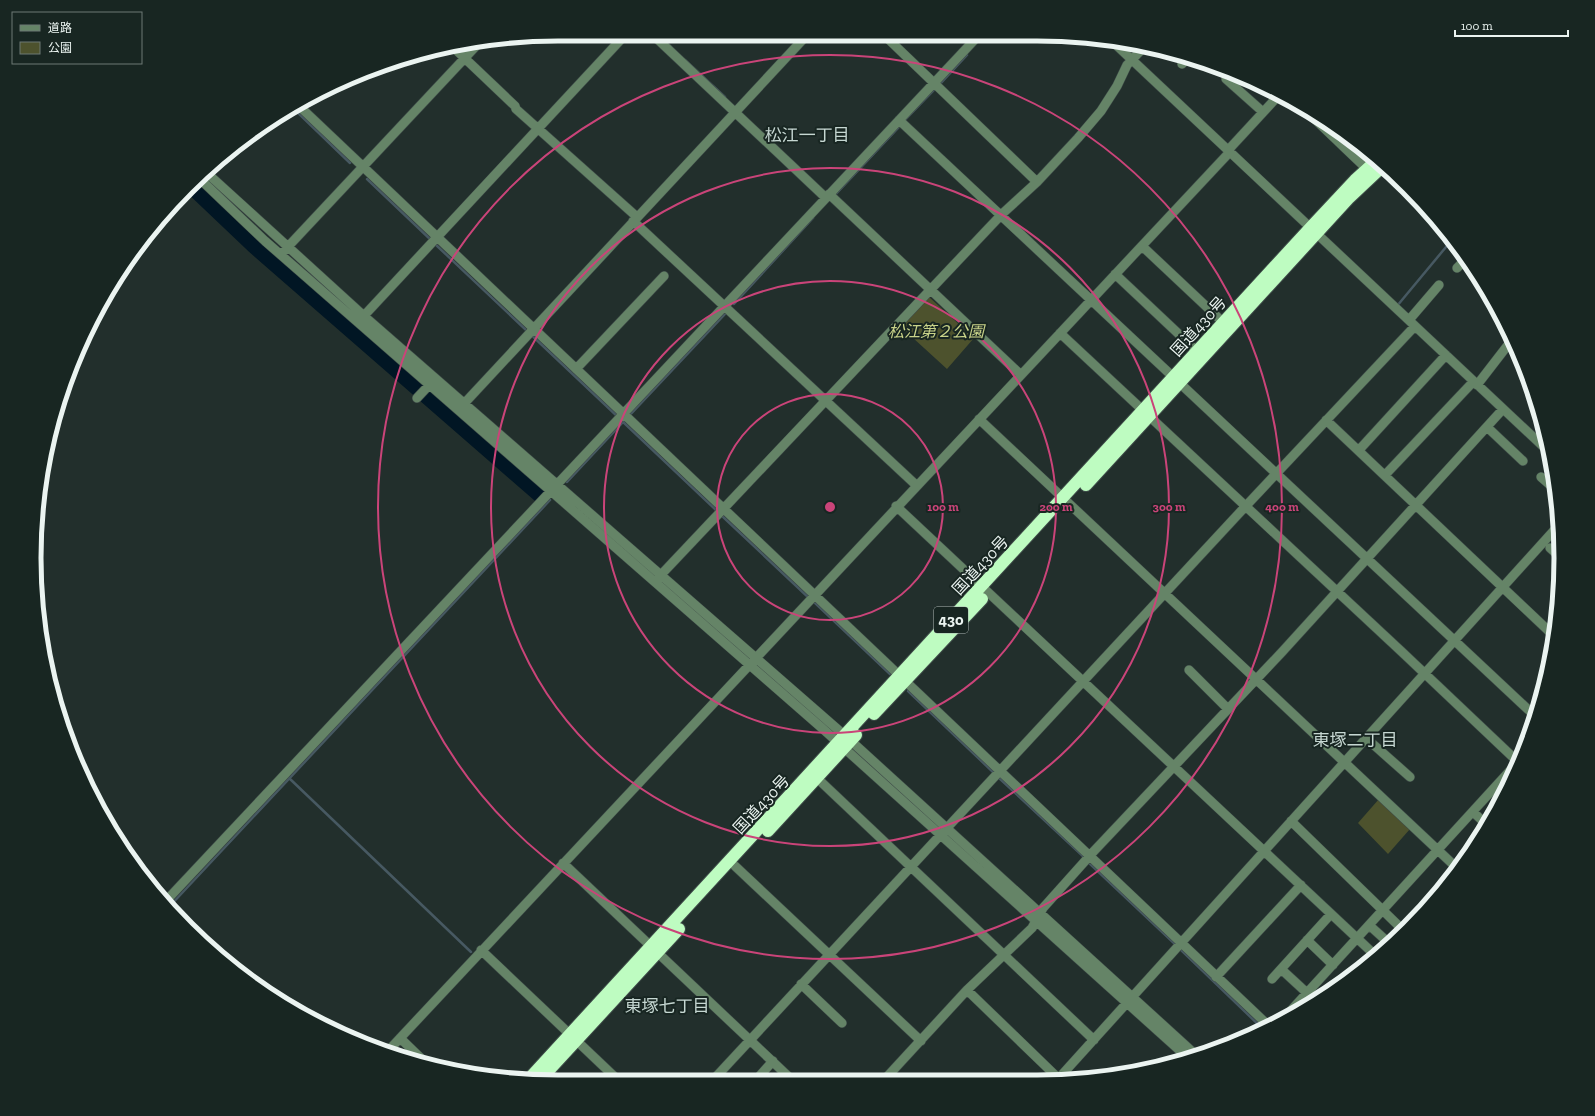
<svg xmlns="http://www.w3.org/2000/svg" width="1595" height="1116" font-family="'Zilla Slab','Noto Sans JP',serif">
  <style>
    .green { fill: #4d522d }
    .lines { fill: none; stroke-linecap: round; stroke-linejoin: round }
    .stream { stroke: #475962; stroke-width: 2.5 }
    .river { stroke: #011624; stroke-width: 14 }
    .minor-casing { stroke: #3e4b48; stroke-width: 10 }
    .highway-casing { stroke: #3e4b48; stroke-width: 14 }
    .minor { stroke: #658467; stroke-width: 9 }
    .highway { stroke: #befcc1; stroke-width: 12 }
    .ring { fill: none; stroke: #ca4479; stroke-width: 2 }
    .labels { text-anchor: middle; stroke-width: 4; stroke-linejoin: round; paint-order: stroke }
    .shield { fill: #182622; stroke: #acb6b3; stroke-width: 1 }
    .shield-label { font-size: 15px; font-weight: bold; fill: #ebf4f1 }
    .street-label { font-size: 16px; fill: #ebf4f1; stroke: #182622 }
    .park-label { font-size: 16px; font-style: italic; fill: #c9d389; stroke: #182622 }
    .neighbourhood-label { font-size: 17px; fill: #c6d7d2; stroke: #182622 }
    .rim { fill: none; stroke: #ebf4f1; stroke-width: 5 }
    .centre { fill: #ca4479; stroke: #182622; stroke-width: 2 }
    .ring-label { font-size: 12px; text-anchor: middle; font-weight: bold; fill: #ca4479; stroke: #182622; stroke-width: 4; stroke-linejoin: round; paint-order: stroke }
  </style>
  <rect width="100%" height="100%" fill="#222f2c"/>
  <path class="green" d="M929,297L974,338L947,369L901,327Z
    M1379,799L1410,829L1388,854L1358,823Z"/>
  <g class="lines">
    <path class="stream" d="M659,34L671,47
      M685,60L725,97
      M941,83L967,55
      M293,108L350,163
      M905,120L934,90
      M367,179L431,240
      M835,195L900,126
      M435,244L617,416
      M734,304L813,218
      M1397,306L1451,241
      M353,333L355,330
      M629,416L726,313
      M621,420L717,511
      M567,482L624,421
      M721,515L809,598
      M813,601L890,674
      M908,691L994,773
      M998,777L1085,858
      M289,778L471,952
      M1088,862L1176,945
      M168,908L550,500
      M1179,948L1264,1030"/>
    <path class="river" d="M192,188L253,246L540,496"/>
    <defs>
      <path id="minor" d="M652,34L826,198
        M883,34L1037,182
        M1113,42L1548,451
        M454,48L515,106L516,109L637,217
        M1182,64L1187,58L1186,57
        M1226,79L1263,112
        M298,105L1270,1027
        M1301,106L1372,174
        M899,120L1535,716
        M208,174L364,316L851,741L1196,1055
        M201,180L265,241L823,729L1188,1058
        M829,194L1021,375
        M633,221L916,485
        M1142,246L1227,326
        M283,252L477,45
        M1457,268L1465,260
        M1115,274L1201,355
        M360,320L626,34
        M1409,320L1439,285
        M1060,333L1402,652L1518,762
        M576,369L664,276
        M1477,385L1511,341
        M417,398L433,381
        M460,408L808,34
        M979,419L1458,869
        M1326,420L1553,635
        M1487,427L1523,461
        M1359,450L1446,355
        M1385,475L1473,382
        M1541,477L1557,491
        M896,506L1376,956
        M1550,548L1559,556
        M657,579L1002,214L1037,182L1078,138L1101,111L1117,86L1127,65L1145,46
        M1189,670L1228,709
        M1366,738L1410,777
        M818,779L1094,1040
        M1499,783L1507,790
        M1473,812L1486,824
        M1291,821L1403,930
        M563,863L791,1079
        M735,866L921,1041
        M164,903L980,34
        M1369,925L1390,944
        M1307,940L1333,965
        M481,950L618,1080
        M1216,977L1301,885
        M1272,979L1281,969
        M801,984L842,1023
        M967,990L1058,1078
        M1307,993L1281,969L1331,914
        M1284,1018L1517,763
        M400,1038L428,1065
        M388,1051L1227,155L1231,147L1279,95
        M1059,1078L1558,526
        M885,1079L967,990L1032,928L1043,908L1094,851L1282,652L1503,409
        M713,1080L1243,509L1415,326
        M756,1080L773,1061"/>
      <path id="highway" d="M1086,485L1348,199L1382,167
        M874,714L982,599
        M768,831L856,735
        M527,1081L1311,227L1355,180L1376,161
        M539,1081L679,929"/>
    </defs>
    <use href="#minor" class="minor-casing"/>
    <use href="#highway" class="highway-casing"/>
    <use href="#minor" class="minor"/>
    <use href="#highway" class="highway"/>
  </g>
  <g class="ring">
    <circle cx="830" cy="507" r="113"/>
    <circle cx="830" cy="507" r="226"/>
    <circle cx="830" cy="507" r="339"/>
    <circle cx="830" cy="507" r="452"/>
  </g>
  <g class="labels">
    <rect class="shield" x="934" y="607" width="34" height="26" rx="3"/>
    <g class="shield-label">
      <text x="951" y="625">430</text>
    </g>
    <g class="street-label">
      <text transform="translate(1198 326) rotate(-48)" y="6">国道430号</text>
      <text transform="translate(980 565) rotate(-47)" y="6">国道430号</text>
      <text transform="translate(761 804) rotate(-47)" y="6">国道430号</text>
    </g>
    <g class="park-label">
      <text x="936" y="337">松江第２公園</text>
    </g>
    <g class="neighbourhood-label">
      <text x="807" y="141">松江一丁目</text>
      <text x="1355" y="746">東塚二丁目</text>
      <text x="667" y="1012">東塚七丁目</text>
    </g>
  </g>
  <path d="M0 0H1595V1116H0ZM558 41H1037A517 517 0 0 1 1554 558V558A517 517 0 0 1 1037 1075H558A517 517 0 0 1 41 558V558A517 517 0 0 1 558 41Z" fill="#182622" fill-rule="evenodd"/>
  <path class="rim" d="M558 41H1037A517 517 0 0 1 1554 558V558A517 517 0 0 1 1037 1075H558A517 517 0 0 1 41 558V558A517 517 0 0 1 558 41Z"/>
  <circle cx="830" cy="507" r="6" class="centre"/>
  <g class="ring-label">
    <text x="943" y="511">100 m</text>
    <text x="1056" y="511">200 m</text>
    <text x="1169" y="511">300 m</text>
    <text x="1282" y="511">400 m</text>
  </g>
  <rect x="12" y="12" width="130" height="52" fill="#182622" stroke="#6c7875"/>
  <rect x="20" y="25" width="20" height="6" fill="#658467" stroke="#6c7875"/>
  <text x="48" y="32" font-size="12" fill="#ebf4f1">道路</text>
  <rect x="20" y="42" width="20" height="12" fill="#4d522d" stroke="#6c7875"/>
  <text x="48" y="52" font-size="12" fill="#ebf4f1">公園</text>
  <path d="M1455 30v6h113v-6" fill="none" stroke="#ebf4f1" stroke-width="2"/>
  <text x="1461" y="30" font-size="12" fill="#ebf4f1" stroke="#182622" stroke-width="3" paint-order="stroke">100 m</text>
</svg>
